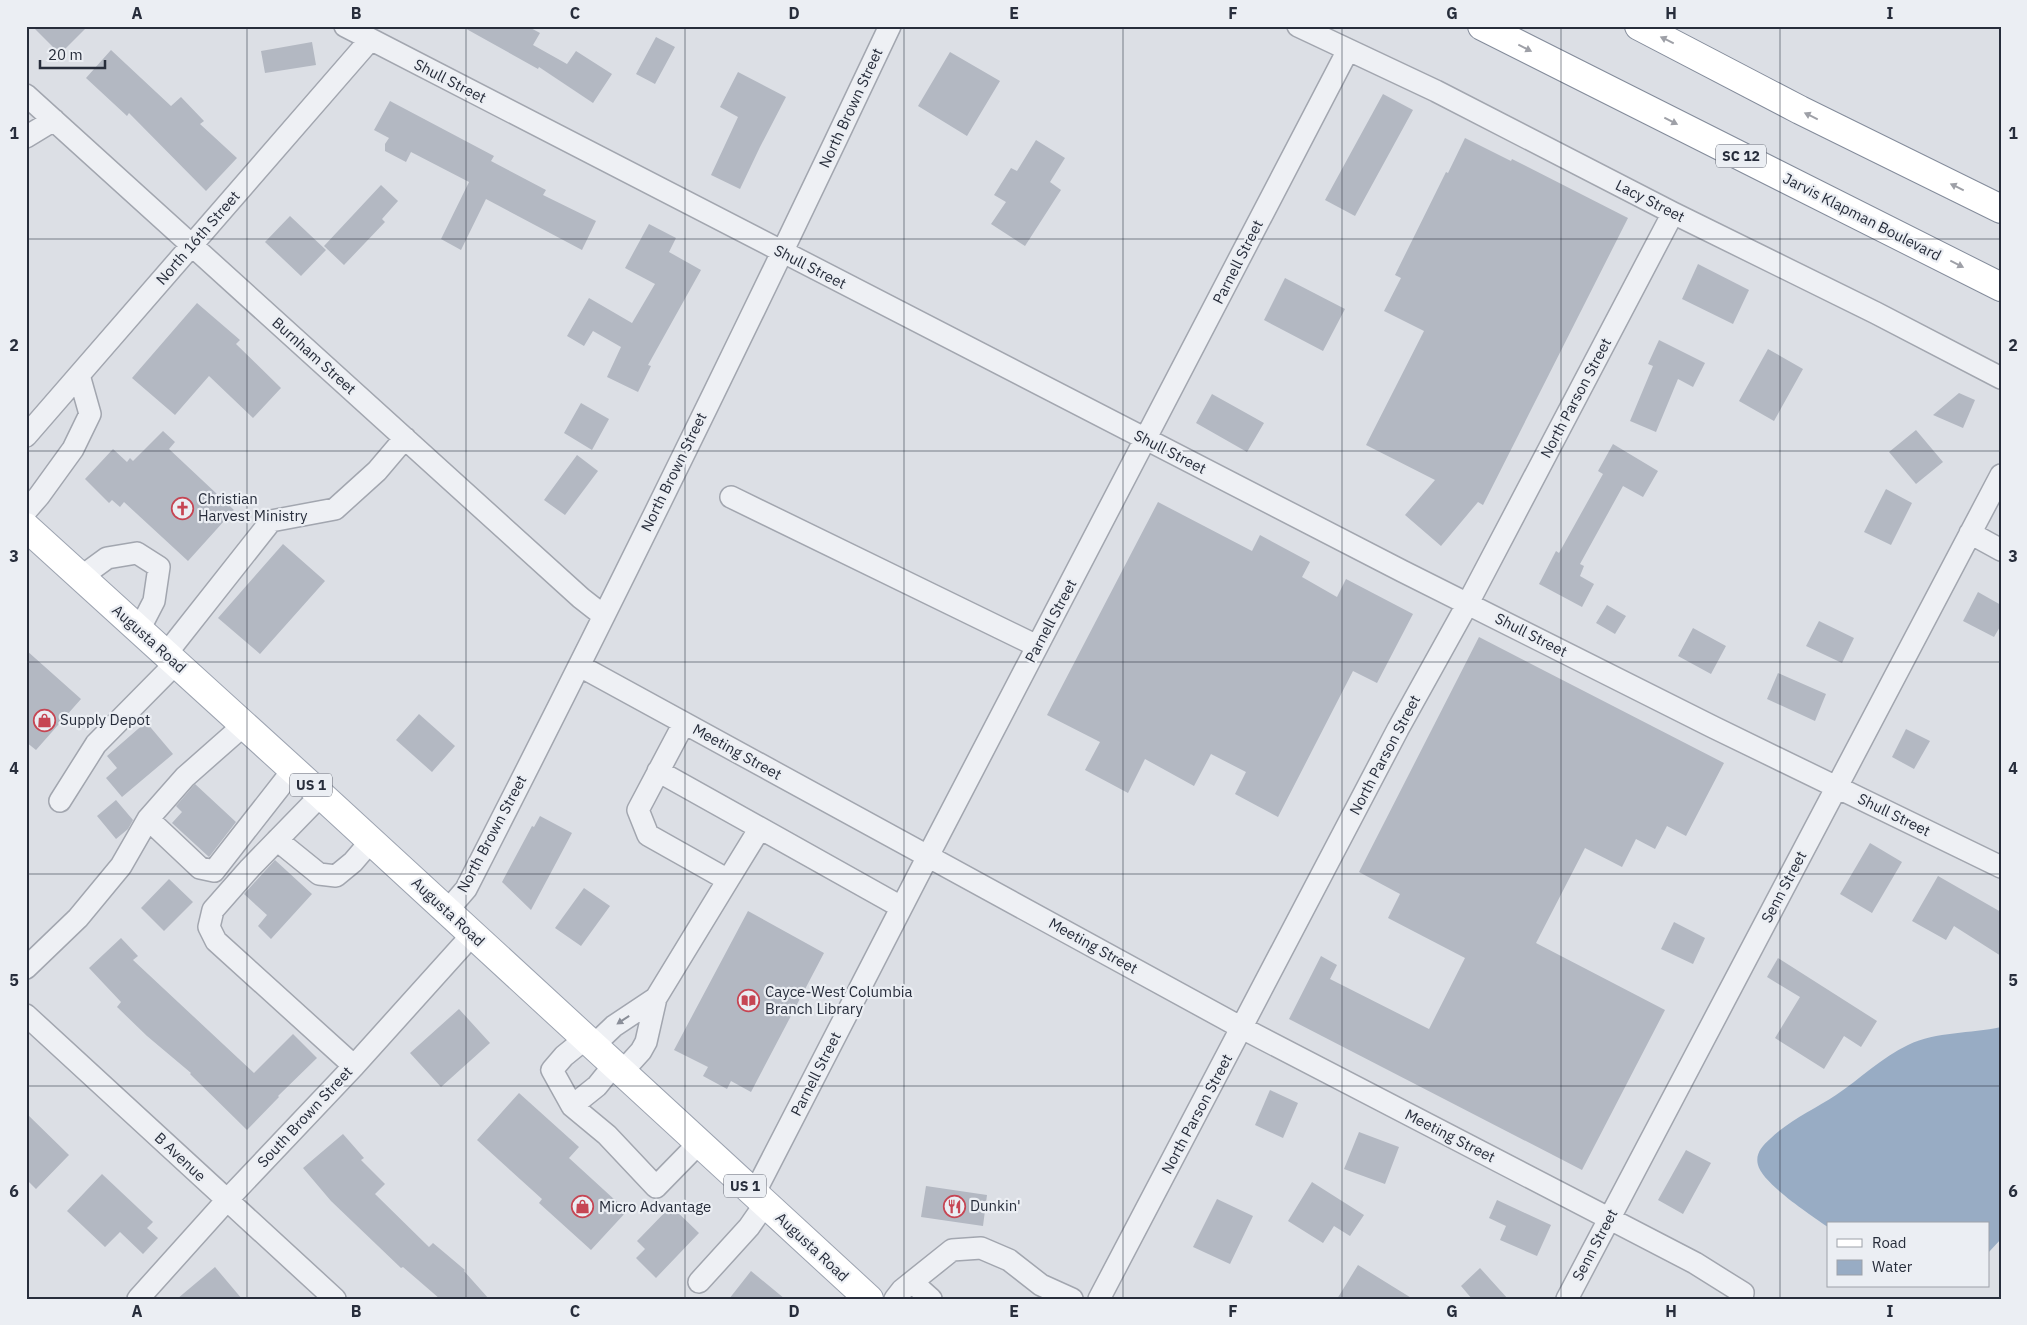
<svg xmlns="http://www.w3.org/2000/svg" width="2027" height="1325" font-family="'IBM Plex Sans',sans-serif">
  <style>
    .water { fill: #98acc4 }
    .building { fill: #b3b8c2 }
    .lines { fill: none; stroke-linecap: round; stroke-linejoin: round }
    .minor-casing { stroke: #a2a6af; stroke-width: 24 }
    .major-casing { stroke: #9ca3b0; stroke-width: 30 }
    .highway-casing { stroke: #848c9b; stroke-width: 30 }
    .minor { stroke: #eef0f4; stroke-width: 21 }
    .major { stroke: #fff; stroke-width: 28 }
    .highway { stroke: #fff; stroke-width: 28 }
    .oneway { fill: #9ea0a7 }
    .oneway2 { fill: #8a8e98 }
    .grid { fill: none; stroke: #272d3b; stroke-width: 1; stroke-opacity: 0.55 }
    .labels { text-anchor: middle; stroke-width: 4.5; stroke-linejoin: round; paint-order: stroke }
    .shield { fill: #ebeef3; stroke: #626772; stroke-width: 1 }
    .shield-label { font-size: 14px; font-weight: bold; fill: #272d3b }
    .street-label { font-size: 15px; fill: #272d3b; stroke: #ebeef3 }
    .poi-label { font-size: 15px; fill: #272d3b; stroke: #ebeef3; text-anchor: start }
    .neatline { fill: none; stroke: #272d3b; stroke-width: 2 }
    .grid-label { font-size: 16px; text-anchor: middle; font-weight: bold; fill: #272d3b }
  </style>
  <rect width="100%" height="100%" fill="#dcdfe5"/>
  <path class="water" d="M2001,1027V1239L1988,1253V1224H1828V1227C1812,1216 1762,1183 1758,1165C1755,1154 1762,1146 1770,1139C1788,1121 1815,1109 1836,1095C1860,1079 1882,1057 1908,1045C1937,1031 1970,1034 2001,1027Z"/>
  <path class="building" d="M32,26H88L60,54Z
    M461,26H527L540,33L533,45L567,64L576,51L612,74L593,103L539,67L538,69Z
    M656,37L675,47L655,84L636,74Z
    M312,42L316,65L265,73L261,51Z
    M111,50L171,106L181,97L204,121L200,124L237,158L206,191L129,113L127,116L86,78Z
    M950,52L1000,81L967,136L918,106Z
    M738,72L786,97L760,147L740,189L711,175L738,117L720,107Z
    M1383,94L1413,110L1355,216L1325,200Z
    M390,101L494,156L491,161L546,190L543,195L596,221L582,250L486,199L461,250L441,239L469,182L411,152L406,162L385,151V144L389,138L374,130Z
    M1465,138L1511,161L1512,159L1628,218L1483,505L1478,502L1441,546L1405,515L1435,480L1366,445L1424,331L1384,311L1401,278L1395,275L1446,172L1448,173Z
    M1036,140L1065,158L1050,182L1061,190L1025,246L991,224L1006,202L994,195L1011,168L1017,171Z
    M381,185L398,201L382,219L385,222L344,265L324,246Z
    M290,216L326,250L301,276L265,242Z
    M649,224L676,238L669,252L701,270L648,365L651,366L638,392L607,377L621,347L593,331L584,346L567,336L589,298L632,323L655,284L625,268Z
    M1698,264L1749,290L1733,324L1682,299Z
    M1285,278L1345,309L1323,351L1264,320Z
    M197,303L240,340L236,344L281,388L253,418L209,376L175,415L132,378Z
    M1659,340L1705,363L1693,387L1678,379L1656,432L1630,421L1653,366L1648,364Z
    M1768,349L1803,369L1774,421L1739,401Z
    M1959,393L1975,400L1963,428L1933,415Z
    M1212,394L1264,423L1247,452L1196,423Z
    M581,403L609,419L592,450L564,433Z
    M1916,430L1943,462L1916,484L1889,452Z
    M163,431L175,442L169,449L234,510L188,561L124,502L120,507L112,500L109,503L85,479L113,449L127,462L130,458L133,461Z
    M1613,444L1658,471L1643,497L1623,486L1580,564L1584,566L1580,576L1594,584L1582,607L1539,584L1556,551L1559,553L1603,474L1598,471Z
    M577,455L598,471L565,515L544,500Z
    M1886,489L1912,503L1891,545L1864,532Z
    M1158,502L1252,551L1260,535L1310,562L1302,577L1337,597L1346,579L1413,614L1377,683L1353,671L1278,817L1235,794L1246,772L1211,754L1194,786L1145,759L1128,793L1085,770L1100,742L1047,715Z
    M283,544L325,581L260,654L218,618Z
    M1978,592L2001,605V625L1994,637L1963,621Z
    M1607,605L1626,616L1615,634L1596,623Z
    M1819,621L1854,638L1842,663L1806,646Z
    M1693,628L1726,646L1711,674L1678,656Z
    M1479,637L1724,763L1686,836L1667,826L1655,849L1636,839L1622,867L1585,848L1536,943L1665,1010L1582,1170L1289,1019L1321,956L1337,965L1330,979L1429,1029L1465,958L1388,918L1400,894L1359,872Z
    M26,650L81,699L36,750L26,742Z
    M1778,673L1826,694L1815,721L1767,699Z
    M419,714L455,746L432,772L396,740Z
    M146,722L173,754L122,797L106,778L117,768L107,756Z
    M1906,729L1930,741L1914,769L1892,757Z
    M195,784L236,822L209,857L172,823L182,812L176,806Z
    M116,800L133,820L128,829L116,839L97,816Z
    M540,816L572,833L531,910L502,882L532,826L534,827Z
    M1870,843L1902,862L1872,913L1840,894Z
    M275,860L312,894L271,939L258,926L267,915L244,894Z
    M1938,876L2001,912V956L1954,926L1946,940L1912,921Z
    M169,879L193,902L164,931L141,908Z
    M584,888L610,906L581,946L555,928Z
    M748,911L824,953L751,1092L731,1081L727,1089L703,1076L708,1067L674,1050Z
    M1674,922L1705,938L1693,964L1661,949Z
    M121,938L138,956L133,960L254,1073L293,1034L317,1058L278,1096L279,1097L247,1130L190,1074L191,1073L147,1036L117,1007L121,1002L89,968Z
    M1778,958L1877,1021L1861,1047L1844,1036L1824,1069L1775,1038L1800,997L1767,977Z
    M459,1009L490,1043L441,1087L410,1053Z
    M1270,1090L1298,1103L1283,1138L1255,1125Z
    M519,1093L579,1147L569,1158L627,1211L591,1250L539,1203L542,1199L477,1140Z
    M26,1113L69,1155L36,1189L26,1179Z
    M1359,1132L1399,1147L1385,1184L1344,1169Z
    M343,1134L364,1158L361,1160L385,1184L375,1194L429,1247L433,1243L465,1270L464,1271L489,1299H440L403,1267L401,1268L331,1201L303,1168Z
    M1686,1150L1711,1163L1683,1214L1658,1200Z
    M102,1174L153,1222L147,1228L158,1238L143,1254L120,1232L105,1247L67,1211Z
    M1312,1182L1364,1215L1350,1236L1334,1226L1323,1243L1288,1221Z
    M926,1186L987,1195L983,1226L921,1217Z
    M1217,1199L1253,1216L1230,1264L1193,1247Z
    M1497,1200L1551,1225L1537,1256L1500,1240L1506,1226L1489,1218Z
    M671,1206L699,1233L656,1278L636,1258L645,1249L637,1241Z
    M1358,1265L1413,1299H1337Z
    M215,1267L242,1299H177Z
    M1480,1268L1508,1299H1472L1461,1286Z
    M751,1271L785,1299H729Z"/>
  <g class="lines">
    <defs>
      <path id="minor" d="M345,26L1402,571L1713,727L2001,867
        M1298,26L1436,91L1673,213L1876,313L2001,378
        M26,95L581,598L604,616
        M26,137L54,120
        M26,436L370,40
        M731,497L1037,646
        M26,511L39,496L73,449L90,414L79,375
        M1970,533L2001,550
        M81,577L107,558L137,553L159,567L154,601L139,630
        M166,654L271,521L335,509L377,471L405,438
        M580,666L1242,1028L1695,1263L1743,1293L1742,1299
        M658,771L760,828
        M321,795L250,868L213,910L209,927L216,941L354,1066
        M60,801L96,744L176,663
        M148,819L200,868L214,871L293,770
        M277,840L319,874L336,876L353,862L371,841
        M728,880L760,828L901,907
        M447,911L466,889C612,604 753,316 890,26
        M26,968L78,918L121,866L148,819L185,777L244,725
        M26,1015L335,1299
        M593,1046L614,1026L656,998
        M614,1065L597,1086L572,1106L607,1135L656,1187L699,1143
        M622,1072L641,1051L646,1042L656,998L728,880L648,835L638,810L684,723
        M572,1106L552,1070L564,1056L585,1039
        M754,1194L928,856L1348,50
        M699,1282L749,1227L765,1204
        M912,1282L931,1299
        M138,1299L227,1200L354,1066L472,935
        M895,1299L902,1290L952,1250L981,1248L1009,1260L1041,1285L1072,1299
        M1099,1299L1398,729L1468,603L1673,213
        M1567,1299C1713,1025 1854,749 2001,475"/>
      <path id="major" d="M26,527L321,795L869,1299"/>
      <path id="highway" d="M1482,26L2001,287
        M1639,26L1800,110L2001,209"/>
    </defs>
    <use href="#minor" class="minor-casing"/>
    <use href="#major" class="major-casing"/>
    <use href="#highway" class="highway-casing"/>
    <use href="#minor" class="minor"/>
    <use href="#major" class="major"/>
    <use href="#highway" class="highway"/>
  </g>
  <defs><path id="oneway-solid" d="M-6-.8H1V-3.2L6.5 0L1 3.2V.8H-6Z" transform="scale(1.25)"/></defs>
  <g class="oneway">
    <use href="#oneway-solid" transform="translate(1667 40) rotate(-154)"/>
    <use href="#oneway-solid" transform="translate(1525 48) rotate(27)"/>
    <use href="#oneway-solid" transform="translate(1811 116) rotate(-154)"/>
    <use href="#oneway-solid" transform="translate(1671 121) rotate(27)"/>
    <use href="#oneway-solid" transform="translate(1957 187) rotate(-154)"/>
    <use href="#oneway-solid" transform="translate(1957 264) rotate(27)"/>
  </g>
  <use class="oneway2" href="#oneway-solid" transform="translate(623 1020) rotate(146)"/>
  <path class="grid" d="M247,26V1299M466,26V1299M685,26V1299M904,26V1299M1123,26V1299M1342,26V1299M1561,26V1299M1780,26V1299M26,239H2001M26,451H2001M26,662H2001M26,874H2001M26,1086H2001"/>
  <defs>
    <symbol id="church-ring" viewBox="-11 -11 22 22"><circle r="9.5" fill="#ebeef3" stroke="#c64553" stroke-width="1.5"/><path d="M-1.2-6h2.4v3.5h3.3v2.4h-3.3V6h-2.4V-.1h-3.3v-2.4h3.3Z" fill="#c64553"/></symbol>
    <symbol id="shop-ring" viewBox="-11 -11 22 22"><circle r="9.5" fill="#ebeef3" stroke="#c64553" stroke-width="1.5"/><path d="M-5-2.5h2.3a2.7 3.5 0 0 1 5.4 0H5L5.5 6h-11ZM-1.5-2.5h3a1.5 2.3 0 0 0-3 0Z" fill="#c64553"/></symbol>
    <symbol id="library-ring" viewBox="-11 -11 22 22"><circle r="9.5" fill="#ebeef3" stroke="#c64553" stroke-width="1.5"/><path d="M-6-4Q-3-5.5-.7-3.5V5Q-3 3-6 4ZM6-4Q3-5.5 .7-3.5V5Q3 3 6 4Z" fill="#c64553"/></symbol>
    <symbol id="restaurant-ring" viewBox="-11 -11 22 22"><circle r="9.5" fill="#ebeef3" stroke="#c64553" stroke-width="1.5"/><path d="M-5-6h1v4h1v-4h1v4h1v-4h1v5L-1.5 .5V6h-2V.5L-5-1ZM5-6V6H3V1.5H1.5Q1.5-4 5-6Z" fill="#c64553"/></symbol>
  </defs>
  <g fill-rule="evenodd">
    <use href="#church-ring" x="170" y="496" width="25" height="25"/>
    <use href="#shop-ring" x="32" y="708" width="25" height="25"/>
    <use href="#library-ring" x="736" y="988" width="25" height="25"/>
    <use href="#restaurant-ring" x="942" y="1194" width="25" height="25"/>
    <use href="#shop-ring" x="570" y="1194" width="25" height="25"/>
  </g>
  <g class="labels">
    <g class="shield">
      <rect x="1716" y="144.5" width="50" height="23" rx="4"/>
      <rect x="290" y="773.5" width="42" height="23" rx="4"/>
      <rect x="724" y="1174.5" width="42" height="23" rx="4"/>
    </g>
    <g class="shield-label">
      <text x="1741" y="161">SC 12</text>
      <text x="311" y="790">US 1</text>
      <text x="745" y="1191">US 1</text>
    </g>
    <g class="street-label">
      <text transform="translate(450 81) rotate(27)" y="5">Shull Street</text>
      <text transform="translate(851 108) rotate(-65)" y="5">North Brown Street</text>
      <text transform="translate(1650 201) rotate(27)" y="5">Lacy Street</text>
      <text transform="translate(1862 217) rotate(27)" y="5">Jarvis Klapman Boulevard</text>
      <text transform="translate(198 238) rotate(-49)" y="5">North 16th Street</text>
      <text transform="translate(1238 262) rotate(-63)" y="5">Parnell Street</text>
      <text transform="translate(810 267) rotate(27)" y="5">Shull Street</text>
      <text transform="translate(314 356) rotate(42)" y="5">Burnham Street</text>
      <text transform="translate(1576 398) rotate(-62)" y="5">North Parson Street</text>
      <text transform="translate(1170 452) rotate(27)" y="5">Shull Street</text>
      <text transform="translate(674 472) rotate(-64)" y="5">North Brown Street</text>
      <text transform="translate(1051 621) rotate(-62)" y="5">Parnell Street</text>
      <text transform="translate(1531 635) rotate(27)" y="5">Shull Street</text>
      <text transform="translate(149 639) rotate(42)" y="5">Augusta Road</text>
      <text transform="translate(737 752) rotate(29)" y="5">Meeting Street</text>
      <text transform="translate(1385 755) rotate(-62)" y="5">North Parson Street</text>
      <text transform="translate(1894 815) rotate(26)" y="5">Shull Street</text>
      <text transform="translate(492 834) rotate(-62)" y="5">North Brown Street</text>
      <text transform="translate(1784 887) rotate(-62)" y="5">Senn Street</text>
      <text transform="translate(448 912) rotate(43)" y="5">Augusta Road</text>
      <text transform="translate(1093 946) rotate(29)" y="5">Meeting Street</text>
      <text transform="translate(816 1074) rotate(-63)" y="5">Parnell Street</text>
      <text transform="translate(1197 1114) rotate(-62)" y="5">North Parson Street</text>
      <text transform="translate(305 1117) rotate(-47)" y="5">South Brown Street</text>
      <text transform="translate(1450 1136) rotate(27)" y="5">Meeting Street</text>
      <text transform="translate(180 1157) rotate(43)" y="5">B Avenue</text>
      <text transform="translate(1595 1245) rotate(-62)" y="5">Senn Street</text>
      <text transform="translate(812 1247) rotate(43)" y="5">Augusta Road</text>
    </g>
    <g class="poi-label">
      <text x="198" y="504">Christian<tspan x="198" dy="17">Harvest Ministry</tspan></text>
      <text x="60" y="725">Supply Depot</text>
      <text x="765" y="997">Cayce-West Columbia<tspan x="765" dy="17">Branch Library</tspan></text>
      <text x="970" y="1211">Dunkin'</text>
      <text x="599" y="1212">Micro Advantage</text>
    </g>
  </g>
  <rect width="2027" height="1325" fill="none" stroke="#ebeef3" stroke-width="55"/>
  <rect x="1827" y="1222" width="162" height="65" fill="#ebeef3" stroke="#9da1a9"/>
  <rect x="1837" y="1239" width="25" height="8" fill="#ffffff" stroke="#9da1a9"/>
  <text x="1872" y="1248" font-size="15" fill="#272d3b">Road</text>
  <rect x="1837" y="1260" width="25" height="15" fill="#98acc4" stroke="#9da1a9"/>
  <text x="1872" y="1272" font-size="15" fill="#272d3b">Water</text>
  <path d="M40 60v8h65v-8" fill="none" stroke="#272d3b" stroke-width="2.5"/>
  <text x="48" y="60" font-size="15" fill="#272d3b" stroke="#ebeef3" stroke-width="4" paint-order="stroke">20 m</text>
  <rect x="28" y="28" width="1972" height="1270" class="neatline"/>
  <g class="grid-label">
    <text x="137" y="19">A</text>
    <text x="356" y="19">B</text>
    <text x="575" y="19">C</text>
    <text x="794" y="19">D</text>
    <text x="1014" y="19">E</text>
    <text x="1233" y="19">F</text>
    <text x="1452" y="19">G</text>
    <text x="1671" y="19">H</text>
    <text x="1890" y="19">I</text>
    <text x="14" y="139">1</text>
    <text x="2013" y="139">1</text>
    <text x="14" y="351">2</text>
    <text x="2013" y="351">2</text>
    <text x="14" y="562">3</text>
    <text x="2013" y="562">3</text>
    <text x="14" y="774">4</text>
    <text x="2013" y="774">4</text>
    <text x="14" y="986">5</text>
    <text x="2013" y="986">5</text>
    <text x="14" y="1197">6</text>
    <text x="2013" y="1197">6</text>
    <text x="137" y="1317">A</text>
    <text x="356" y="1317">B</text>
    <text x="575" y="1317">C</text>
    <text x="794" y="1317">D</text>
    <text x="1014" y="1317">E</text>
    <text x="1233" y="1317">F</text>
    <text x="1452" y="1317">G</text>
    <text x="1671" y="1317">H</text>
    <text x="1890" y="1317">I</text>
  </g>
</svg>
